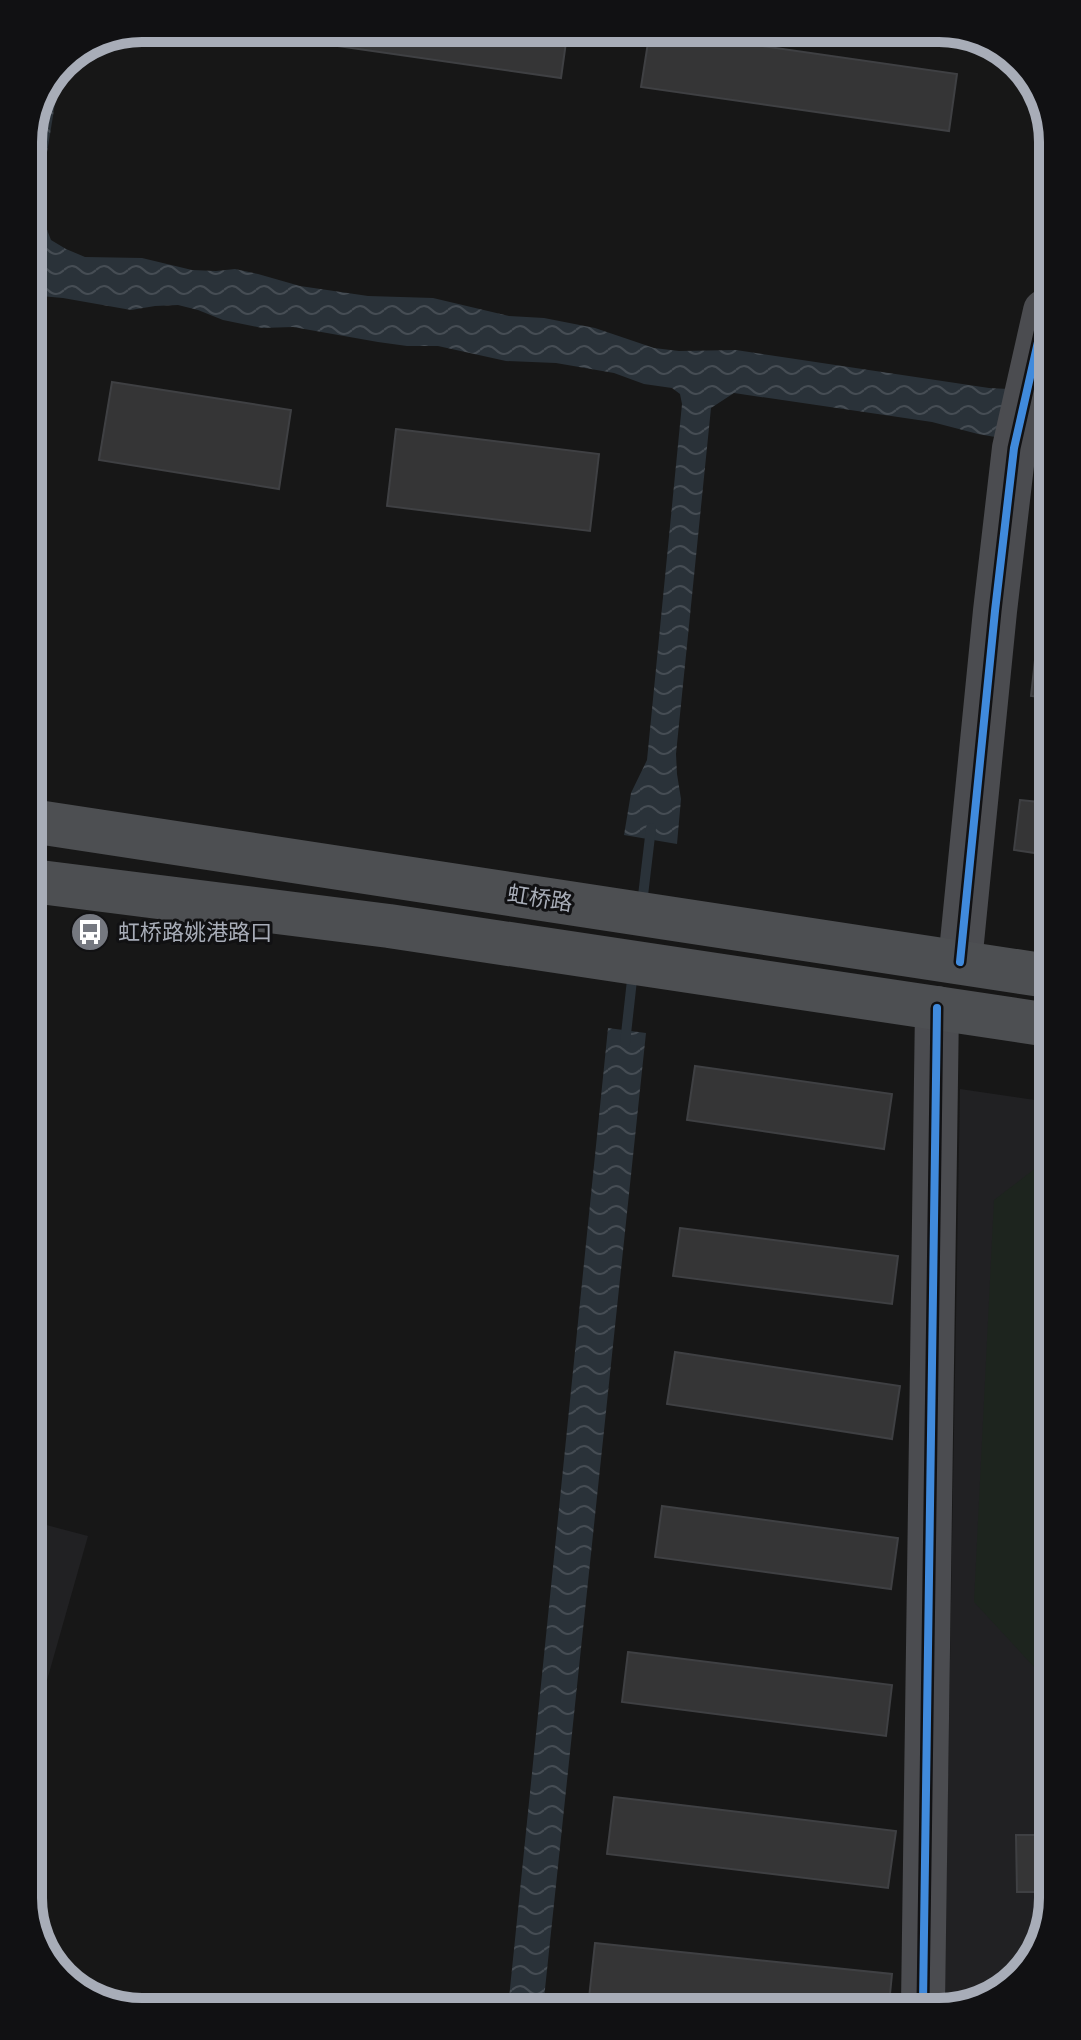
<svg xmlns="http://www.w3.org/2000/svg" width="1081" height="2040" font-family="Jost,'Noto Sans SC',sans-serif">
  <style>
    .built { fill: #212123 }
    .pitch { fill: #1d241e }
    .water { fill: url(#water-waves) }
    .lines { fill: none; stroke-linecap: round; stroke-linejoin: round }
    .stream { stroke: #2a3239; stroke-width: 10 }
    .building { fill: #353536; stroke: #3f4043; stroke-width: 2 }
    .minor { stroke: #4b4c50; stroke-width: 44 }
    .major { stroke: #4d4f52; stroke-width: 44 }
    .cycleway-casing { stroke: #111113; stroke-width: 13 }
    .cycleway { stroke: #408adc; stroke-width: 8 }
    .labels { text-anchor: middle; stroke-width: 6; stroke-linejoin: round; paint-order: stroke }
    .street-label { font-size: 22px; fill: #a8adb8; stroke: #111113 }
    .poi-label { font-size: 22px; fill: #a8adb8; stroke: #111113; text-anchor: start }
    .rim { fill: none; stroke: #a8adb8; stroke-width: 10 }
  </style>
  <defs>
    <pattern id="water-waves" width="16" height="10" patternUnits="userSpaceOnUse" patternTransform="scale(2)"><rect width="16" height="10" fill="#2a3239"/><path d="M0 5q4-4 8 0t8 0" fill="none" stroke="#464d54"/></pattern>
  </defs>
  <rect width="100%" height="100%" fill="#171717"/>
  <path class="built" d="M960,1089L1049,1102L1053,1899L1034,1961L983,2003L944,2004Z
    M35,1522L88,1536L36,1719Z"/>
  <path class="pitch" d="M1049,1158L1052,1674L1035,1668L974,1602L994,1200Z"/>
  <path class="water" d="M62,61L41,189L42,217L51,240L66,249L85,257L142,258L192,270L216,271L235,269L258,274L300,286L368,296L433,298L509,316L544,318L595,328L654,348L679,351L736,350L989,388L1046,391V446L978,434L932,422L734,393L711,408L676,754L677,774L681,799L677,844L624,835L631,793L647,760L682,404L680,394L672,388L644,384L614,373L556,363L506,361L438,346H407L378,342L293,327L262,328L223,320L198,310L178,305L155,306L131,310L63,298L29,295L28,135Z
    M608,1028L646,1033L543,2008H508Z"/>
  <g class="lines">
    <path class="stream" d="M642,904L651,828
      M625,1043L633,971"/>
  </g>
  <path class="building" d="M212,28H568L561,78Z
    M650,30L957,74L949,131L641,87Z
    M112,382L291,410L279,489L99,460Z
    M396,429L599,454L590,531L387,506Z
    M1037,642L1047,643V698L1031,696Z
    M1020,800L1048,803V855L1014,850Z
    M695,1066L892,1094L884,1149L687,1120Z
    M680,1228L898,1256L892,1304L673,1276Z
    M675,1352L900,1386L892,1439L667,1404Z
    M662,1506L898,1538L891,1589L655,1557Z
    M628,1652L892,1685L886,1736L622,1702Z
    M614,1797L896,1831L888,1888L607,1854Z
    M1016,1835H1053V1892H1017Z
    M595,1943L892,1974L889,2004L674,2006L589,1998Z"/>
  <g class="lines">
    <path class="minor" d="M960,962L995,611L1014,448L1045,311
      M923,2004L937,1008"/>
    <path class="major" d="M31,821L1048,976
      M32,881L389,926L1049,1025"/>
    <defs>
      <path id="cycleway" d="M960,962L995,611L1014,448L1045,311
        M923,2004L937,1008"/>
    </defs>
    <use href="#cycleway" class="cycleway-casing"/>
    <use href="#cycleway" class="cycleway"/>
  </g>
  <defs>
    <symbol id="bus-disc" viewBox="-11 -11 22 22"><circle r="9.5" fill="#757880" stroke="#111113"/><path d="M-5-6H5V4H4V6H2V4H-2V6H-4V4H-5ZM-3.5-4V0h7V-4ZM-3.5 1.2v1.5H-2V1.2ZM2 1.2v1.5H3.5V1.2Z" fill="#fff"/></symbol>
  </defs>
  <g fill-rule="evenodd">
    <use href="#bus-disc" x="68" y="910" width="44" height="44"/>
  </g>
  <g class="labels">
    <g class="street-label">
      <text transform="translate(540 898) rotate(9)" y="8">虹桥路</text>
    </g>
    <g class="poi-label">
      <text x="118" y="940">虹桥路姚港路口</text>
    </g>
  </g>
  <path d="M0 0H1081V2040H0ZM142 42H939A100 100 0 0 1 1039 142V1898A100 100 0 0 1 939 1998H142A100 100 0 0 1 42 1898V142A100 100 0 0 1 142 42Z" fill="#111113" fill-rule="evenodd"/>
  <path class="rim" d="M142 42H939A100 100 0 0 1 1039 142V1898A100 100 0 0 1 939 1998H142A100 100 0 0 1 42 1898V142A100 100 0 0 1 142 42Z"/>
</svg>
